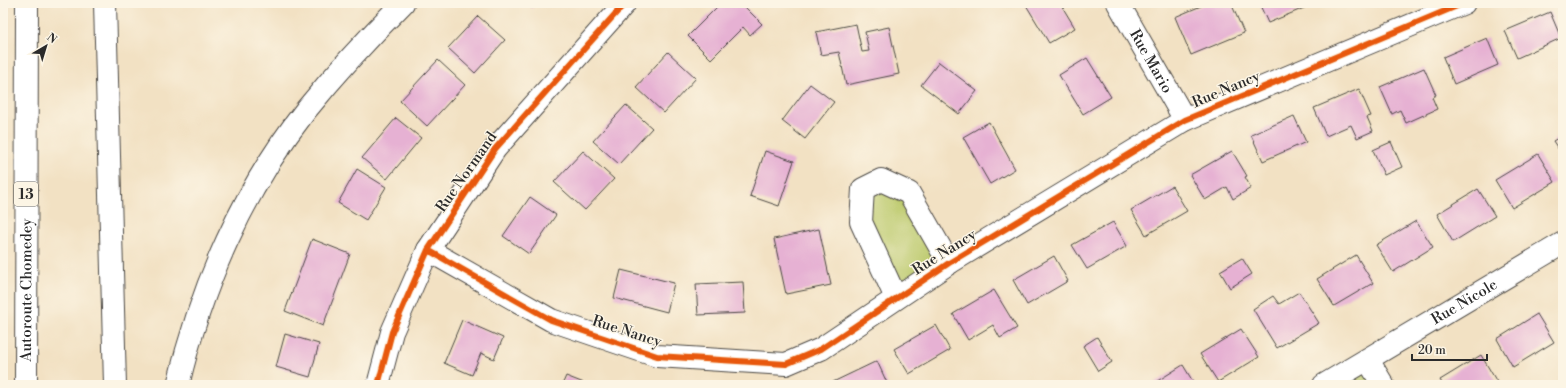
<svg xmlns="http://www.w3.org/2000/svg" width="1566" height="388" font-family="'Libre Bodoni',serif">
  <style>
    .green { fill: #bbc96b; stroke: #737a4b }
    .building { fill: #e6b1d3 }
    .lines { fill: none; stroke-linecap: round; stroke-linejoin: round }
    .street-casing { stroke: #494642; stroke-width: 24 }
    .highway-casing { stroke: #494642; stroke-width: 24 }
    .street { stroke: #fff; stroke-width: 22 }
    .highway { stroke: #fff; stroke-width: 22 }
    .cycleway-casing { stroke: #fcf5e5; stroke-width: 8 }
    .cycleway { stroke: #e8590c; stroke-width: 6 }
    .labels { text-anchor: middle; stroke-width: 3; stroke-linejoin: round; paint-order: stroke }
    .shield { fill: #fcf5e5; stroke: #6a6863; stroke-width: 1 }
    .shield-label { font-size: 14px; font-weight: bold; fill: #2b2b2b }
    .street-label { font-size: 15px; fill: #2b2b2b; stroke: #fcf5e5 }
  </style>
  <rect width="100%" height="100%" fill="#fcf5e5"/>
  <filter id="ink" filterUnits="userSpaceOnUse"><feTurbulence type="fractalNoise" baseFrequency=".025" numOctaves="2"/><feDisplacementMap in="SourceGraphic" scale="8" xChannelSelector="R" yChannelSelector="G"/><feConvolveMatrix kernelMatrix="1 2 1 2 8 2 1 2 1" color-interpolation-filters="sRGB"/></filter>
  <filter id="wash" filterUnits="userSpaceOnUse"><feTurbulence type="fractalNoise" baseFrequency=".012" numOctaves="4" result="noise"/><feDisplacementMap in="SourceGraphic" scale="16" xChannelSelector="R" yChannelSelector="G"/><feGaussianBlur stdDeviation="0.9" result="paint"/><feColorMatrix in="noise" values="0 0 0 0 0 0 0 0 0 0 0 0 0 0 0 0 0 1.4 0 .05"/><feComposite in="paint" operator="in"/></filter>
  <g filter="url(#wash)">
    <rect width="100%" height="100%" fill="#f2e1c3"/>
    <path class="green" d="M863,189L909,193L949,263L896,298L861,222Z
      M1368,360L1383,385H1324Z"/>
    <g id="blocks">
      <path class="building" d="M526,3H537L532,8Z
        M721,3H741L762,24L750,35L743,27L711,59L688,36Z
        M1029,3H1060L1075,28L1049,43L1026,5Z
        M1208,3H1231L1244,33L1191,55L1175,17Z
        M1259,3H1316L1268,23Z
        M1550,12L1561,38L1517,58L1505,31Z
        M478,16L505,40L475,73L448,48Z
        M856,24L862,52L869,51L865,32L889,27L899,74L846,85L839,52L821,55L816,32Z
        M1487,38L1498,65L1454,84L1443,57Z
        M668,52L696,78L664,113L636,87Z
        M1087,58L1111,97L1083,114L1059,75Z
        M438,60L465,85L427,126L400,101Z
        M939,62L977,91L959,114L921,85Z
        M1424,68L1436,95L1432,97L1437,109L1406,123L1400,110L1392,114L1380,87Z
        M810,84L834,102L805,139L782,121Z
        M1359,89L1371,116L1367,117L1373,131L1357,138L1351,125L1326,136L1314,108Z
        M626,105L652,128L619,164L593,141Z
        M1294,116L1306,142L1263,161L1251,135Z
        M396,118L421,138L387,179L362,158Z
        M989,122L1015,169L990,184L963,137Z
        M1563,135V156L1553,141Z
        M1391,142L1402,167L1384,175L1373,150Z
        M583,151L614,179L585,210L554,182Z
        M765,151L794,161L779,206L750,196Z
        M1232,151L1247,176L1245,177L1251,188L1233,199L1227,187L1205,200L1190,175Z
        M1538,154L1555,182L1512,208L1495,180Z
        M357,169L386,187L366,220L338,203Z
        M1172,186L1187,211L1146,235L1131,210Z
        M1478,189L1495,216L1453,242L1437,214Z
        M530,197L556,215L529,254L503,236Z
        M1416,221L1433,247L1393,272L1376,245Z
        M1113,222L1127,246L1087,269L1072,245Z
        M819,229L831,285L786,294L774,239Z
        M312,239L350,254L323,326L285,311Z
        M1356,255L1373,283L1334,306L1317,279Z
        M1054,256L1068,281L1027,305L1013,280Z
        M1242,258L1252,274L1230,288L1220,271Z
        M621,270L674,283L667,312L614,298Z
        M743,282L745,313L698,315L696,284Z
        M994,290L1017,328L1000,338L993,325L968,340L953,314Z
        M1299,292L1319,323L1277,348L1253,309L1273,296L1279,304Z
        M1563,307V317L1559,310Z
        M1537,314L1554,342L1513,367L1497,339Z
        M462,320L503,338L494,359L481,353L472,375L444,363Z
        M936,325L950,350L909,374L894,349Z
        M1241,329L1259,357L1218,382L1200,354Z
        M285,334L319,344L310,377L276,367Z
        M1097,337L1112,362L1098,371L1083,346Z
        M1481,355L1497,382L1491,385H1443L1440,380Z
        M877,361L888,385H834L833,382Z
        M1183,365L1195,385H1151Z
        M566,376L589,385H562Z"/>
    </g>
  </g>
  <g filter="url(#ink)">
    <use href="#blocks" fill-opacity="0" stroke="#494642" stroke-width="1"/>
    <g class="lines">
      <defs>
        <g id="street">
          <path id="s1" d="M1118,3L1185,120"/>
          <path d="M428,250L551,320L657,356L786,364L821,349L949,263L1185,120L1464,3"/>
          <path d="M896,298L861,222L863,189L881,180L909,193L949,263"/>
          <path d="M1368,360L1383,385"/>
          <path d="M378,385L392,332L428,250L495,149L625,3"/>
          <path id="s2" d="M1324,385L1563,243"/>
        </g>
        <g id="highway">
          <path d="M105,3L115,385"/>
          <path id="s3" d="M26,385L27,3"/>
          <path d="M178,385C201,287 243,190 306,110C336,73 369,37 403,3"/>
        </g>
      </defs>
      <use href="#street" class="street-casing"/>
      <use href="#highway" class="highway-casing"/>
      <use href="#street" class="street"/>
      <use href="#highway" class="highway"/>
      <defs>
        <path id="cycleway" d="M428,250L551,320L657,356L786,364L821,349L949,263L1185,120L1464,3
          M378,385L392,332L428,250L495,149L625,3"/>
      </defs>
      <use href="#cycleway" class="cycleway-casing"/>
      <use href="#cycleway" class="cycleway"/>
    </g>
  </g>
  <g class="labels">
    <rect class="shield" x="14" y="182" width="24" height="24" rx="3"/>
    <g class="shield-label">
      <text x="26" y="199">13</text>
    </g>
    <g class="street-label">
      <text dy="5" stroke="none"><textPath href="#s1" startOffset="67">Rue Mario</textPath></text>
      <text transform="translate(1226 89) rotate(-23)" y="5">Rue Nancy</text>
      <text transform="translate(466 172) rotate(-55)" y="5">Rue Normand</text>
      <text transform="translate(944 252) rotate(-32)" y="5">Rue Nancy</text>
      <text dy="5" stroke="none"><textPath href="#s3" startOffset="95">Autoroute Chomedey</textPath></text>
      <text dy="5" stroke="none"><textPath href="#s2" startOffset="163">Rue Nicole</textPath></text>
      <text transform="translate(627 331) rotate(18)" y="5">Rue Nancy</text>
    </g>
  </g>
  <rect width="1566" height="388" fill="none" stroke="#fcf5e5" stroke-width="16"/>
  <g transform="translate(46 46) rotate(38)" stroke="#fcf5e5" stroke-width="3" paint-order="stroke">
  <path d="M0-3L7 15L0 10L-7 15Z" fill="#2b2b2b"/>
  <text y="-6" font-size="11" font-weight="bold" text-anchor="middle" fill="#2b2b2b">N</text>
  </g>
  <path d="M1412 354v6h75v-6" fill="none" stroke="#2b2b2b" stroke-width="2"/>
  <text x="1418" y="354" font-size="12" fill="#2b2b2b" stroke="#fcf5e5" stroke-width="3" paint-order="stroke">20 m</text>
</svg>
